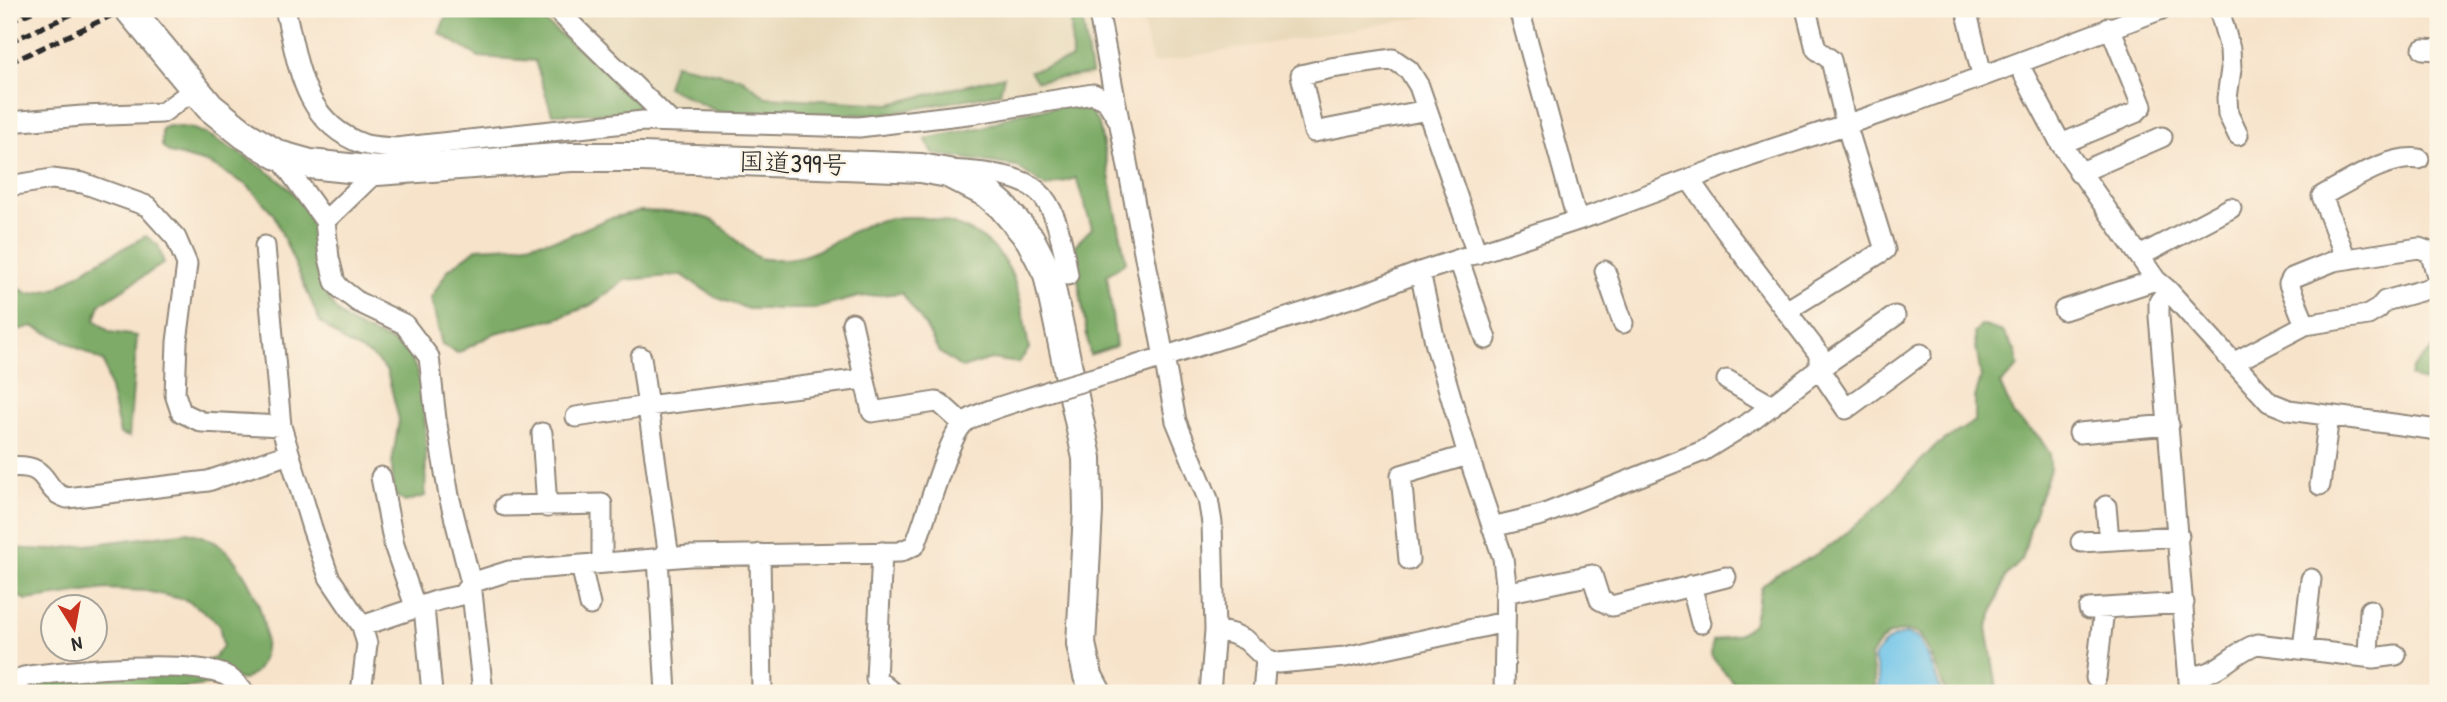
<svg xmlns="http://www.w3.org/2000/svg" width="2447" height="702" font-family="'Patrick Hand','Klee One',sans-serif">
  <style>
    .built { fill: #e8d9ba }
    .forest { fill: #7eac67; stroke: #546c49; stroke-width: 2 }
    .water { fill: #6cc3e9; stroke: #4c778a; stroke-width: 2 }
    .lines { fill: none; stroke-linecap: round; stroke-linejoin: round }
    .minor-casing { stroke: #91877a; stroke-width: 23 }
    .highway-casing { stroke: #91877a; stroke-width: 32 }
    .path { stroke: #91877a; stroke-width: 3.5; stroke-dasharray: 2 5; stroke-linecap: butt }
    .minor { stroke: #fff; stroke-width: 19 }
    .highway { stroke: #fff; stroke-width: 28 }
    .rail { stroke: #2b2b2b; stroke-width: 5; stroke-dasharray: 10 5; stroke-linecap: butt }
    .minor-bridge-casing { stroke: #91877a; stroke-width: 23; stroke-linecap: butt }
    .minor-bridge { stroke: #fff; stroke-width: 19 }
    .labels { text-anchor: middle; stroke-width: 5; stroke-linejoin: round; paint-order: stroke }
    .street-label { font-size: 26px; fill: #2b2b2b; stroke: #fcf5e5 }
  </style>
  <rect width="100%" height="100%" fill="#fcf5e5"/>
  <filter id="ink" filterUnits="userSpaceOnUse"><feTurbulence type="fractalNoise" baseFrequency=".0143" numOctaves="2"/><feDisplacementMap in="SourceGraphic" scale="14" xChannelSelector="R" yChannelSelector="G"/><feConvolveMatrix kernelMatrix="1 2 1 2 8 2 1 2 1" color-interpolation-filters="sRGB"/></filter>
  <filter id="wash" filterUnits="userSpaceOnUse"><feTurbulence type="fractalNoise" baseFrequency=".00686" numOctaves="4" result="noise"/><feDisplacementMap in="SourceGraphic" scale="28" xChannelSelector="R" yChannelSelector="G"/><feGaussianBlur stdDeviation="1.57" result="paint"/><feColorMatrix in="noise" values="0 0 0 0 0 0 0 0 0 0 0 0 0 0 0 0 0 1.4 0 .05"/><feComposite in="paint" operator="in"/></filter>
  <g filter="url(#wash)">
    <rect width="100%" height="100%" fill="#f7e3ca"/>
    <path class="built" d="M529,9H1088L1098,67L1091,78L875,119L657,113Z
      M1140,9H1471L1152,63Z"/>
    <path class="forest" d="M449,9H529L657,113L552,114L535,61L479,57L439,33Z
      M1071,9H1081L1091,74L1037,81L1030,71L1072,59Z
      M674,64L741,78L766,97L890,104L1004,76L1000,93L880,115L718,112L667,87Z
      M1065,106L1090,111L1099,124L1126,262L1107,275L1116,346L1090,355L1073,247L1092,228L1076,178L1046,187L1016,166L934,154L925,139L983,127L1019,113Z
      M168,126C177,127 190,127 199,131C209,134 218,141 227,146C259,165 299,186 312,223C322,249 317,276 330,301C342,323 364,330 386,339C393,342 403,349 408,354C430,383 426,460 425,496L405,502L393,494L392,463L399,420L387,371L371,355L346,343L320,322L273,213L248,186L210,164L170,153L162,146V129Z
      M640,211C663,212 687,211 709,219C728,226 740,249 759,258C765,260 774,259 780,259C816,261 846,229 878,221C901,215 924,216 946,222C1014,240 1019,288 1029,349L1018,363L991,359L962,368L939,352L926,327L902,293L858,297L814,309H748L715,297L682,275L625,280L591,305L558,318L495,333L458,353L442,345L431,298L448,270L477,248L515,246L563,238L607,219Z
      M146,236L158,245L164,263L100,304L95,320L110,332L137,336L129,437L120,434L104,362L59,338L32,326L9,333V283L29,294L55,289L92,265Z
      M1981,325L2003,332L2015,350L2018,367L2000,384L2014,416L2039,437L2050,454V469L2031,525L2022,560L2006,576L1987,628L1997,688L2001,693H1946L1932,657L1920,635C1896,625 1882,635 1870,657L1875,680V693H1742L1711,656L1713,641L1740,633L1753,624L1762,586L1775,575L1810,558L1834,543L1881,503L1935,446L1975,421V398L1981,378L1974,333Z
      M2438,344V382L2420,381L2410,376L2412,368Z
      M188,532C200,535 212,539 222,547C249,570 281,638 257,670C254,674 248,677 244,680L223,676L206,685L145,693H9V682L192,667L214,658L223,646L219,624L202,610L186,600L146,591L106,589L27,600L9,593V548L48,550Z"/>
    <path class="water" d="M1906,634L1918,638L1929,658L1942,693H1879V679L1874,658C1882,644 1890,636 1906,634Z"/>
  </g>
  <g filter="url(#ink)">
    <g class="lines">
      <defs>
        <path id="minor" d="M285,9C298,62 302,122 363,144C373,147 385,147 396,148L643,121L859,127L976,113L1093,94L1106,100L1119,121
          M556,9L670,121
          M1098,9L1176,421L1208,499L1212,523L1215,630L1210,693
          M1966,9L1982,75
          M2219,9L2230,49L2231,69L2227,98L2228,114L2238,135
          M1520,13L1577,220
          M2423,49L2438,50
          M2018,63L2061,144L2156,280L2168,290L2269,402L2289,410L2438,430
          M1427,110L1314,132L1301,75L1331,68L1393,59L1409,70L1419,86L1477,254
          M9,122L82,116L162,113L195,89
          M2061,144L2135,113L2142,106L2110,27
          M278,155L325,221
          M950,170C1040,176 1053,184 1068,275
          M377,171L325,221L329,258L335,282L340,288L358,302L404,324L429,357L436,419L449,496L471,583L483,693
          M2079,173L2162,137
          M1689,179L1724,229L1819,354V369L1846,409L1921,354
          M9,186L52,179L83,183L147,206L176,238L187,264L177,342L175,394L181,412L202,422L281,426
          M265,246L281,426L312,528L329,577L362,626L439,600L462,595L471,583L509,571L690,556L900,552L915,545C926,519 947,440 963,424C974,412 1031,398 1049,391
          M2140,256L2231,208
          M2346,259L2322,196C2348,182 2390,154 2419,159
          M1459,260L1486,339
          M1605,271L1623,323
          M1420,272L1436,346L1468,455L1503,558L1506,584L1504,693
          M2168,290L2159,302V316L2190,693
          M2064,310L2156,280
          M1786,311L1885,250L1846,124L1831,60L1816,49L1806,9
          M852,323L872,412L936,402L941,404L963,424
          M2305,325L2289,284L2292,278L2334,261L2419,248L2430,252L2438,279
          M641,357L669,558
          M2233,363L2305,325L2368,315L2378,309L2385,301L2438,286
          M1125,369L1363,294L1420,272L1593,215L1751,156L1914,102L2162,9
          M1727,380L1772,406
          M576,417L647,406L864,379
          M542,433L547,507
          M2079,433L2169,425
          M9,467C54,463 39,490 67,498L208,481L289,454
          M381,477L394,545L416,609
          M2320,485L2329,416
          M505,506L602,504V563
          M2106,506L2109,540
          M1492,527L1542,515L1703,451L1753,420L1819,369L1895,316
          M2081,542L2179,536
          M882,552L876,679L893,693
          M760,554L762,693
          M658,558L666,693
          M1409,560L1401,475L1468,455
          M581,565L590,605
          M1691,585L1701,623
          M1505,593L1592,575L1600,600L1612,606L1726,577
          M424,607L432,693
          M2089,609L2184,603
          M1215,630L1233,634L1246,640L1266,659L1278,663L1345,657L1505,622
          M2303,649L2311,579
          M2368,657L2370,610
          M2189,676C2219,676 2231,653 2257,644L2373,658L2396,655
          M2096,678L2104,609
          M10,693L23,677L29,676C73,670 186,659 225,675C233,679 239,686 245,693
          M361,693L367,644L362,626
          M1263,693L1266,659"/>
        <path id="highway" d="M129,9L210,107L245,135L278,155L310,164L377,171L571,157H642L921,168L948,173L987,193L1002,206L1030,239L1048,274L1087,458L1088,511L1081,644L1088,676L1097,693"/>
      </defs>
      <use href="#minor" class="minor-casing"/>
      <use href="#highway" class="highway-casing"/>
      <path class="path" d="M9,603L11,627L9,628"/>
      <use href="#minor" class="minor"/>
      <use href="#highway" class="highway"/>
      <path class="rail" d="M9,21L40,9
        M9,42L84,9
        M9,63L126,9"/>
      <defs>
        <path id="minor-bridge" d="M1049,391L1125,369"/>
      </defs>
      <use href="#minor-bridge" class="minor-bridge-casing"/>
      <use href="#minor-bridge" class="minor-bridge"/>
    </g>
  </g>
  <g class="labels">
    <g class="street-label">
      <text transform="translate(793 163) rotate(2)" y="9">国道399号</text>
    </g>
  </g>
  <rect width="2447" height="702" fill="none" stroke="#fcf5e5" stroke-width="35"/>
  <g transform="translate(74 628) rotate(169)"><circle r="33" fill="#fcf5e5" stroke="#a8a49b" stroke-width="2"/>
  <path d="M0-5L12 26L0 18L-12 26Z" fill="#c8321e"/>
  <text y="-10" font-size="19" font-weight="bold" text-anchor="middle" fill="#2b2b2b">N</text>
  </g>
</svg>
